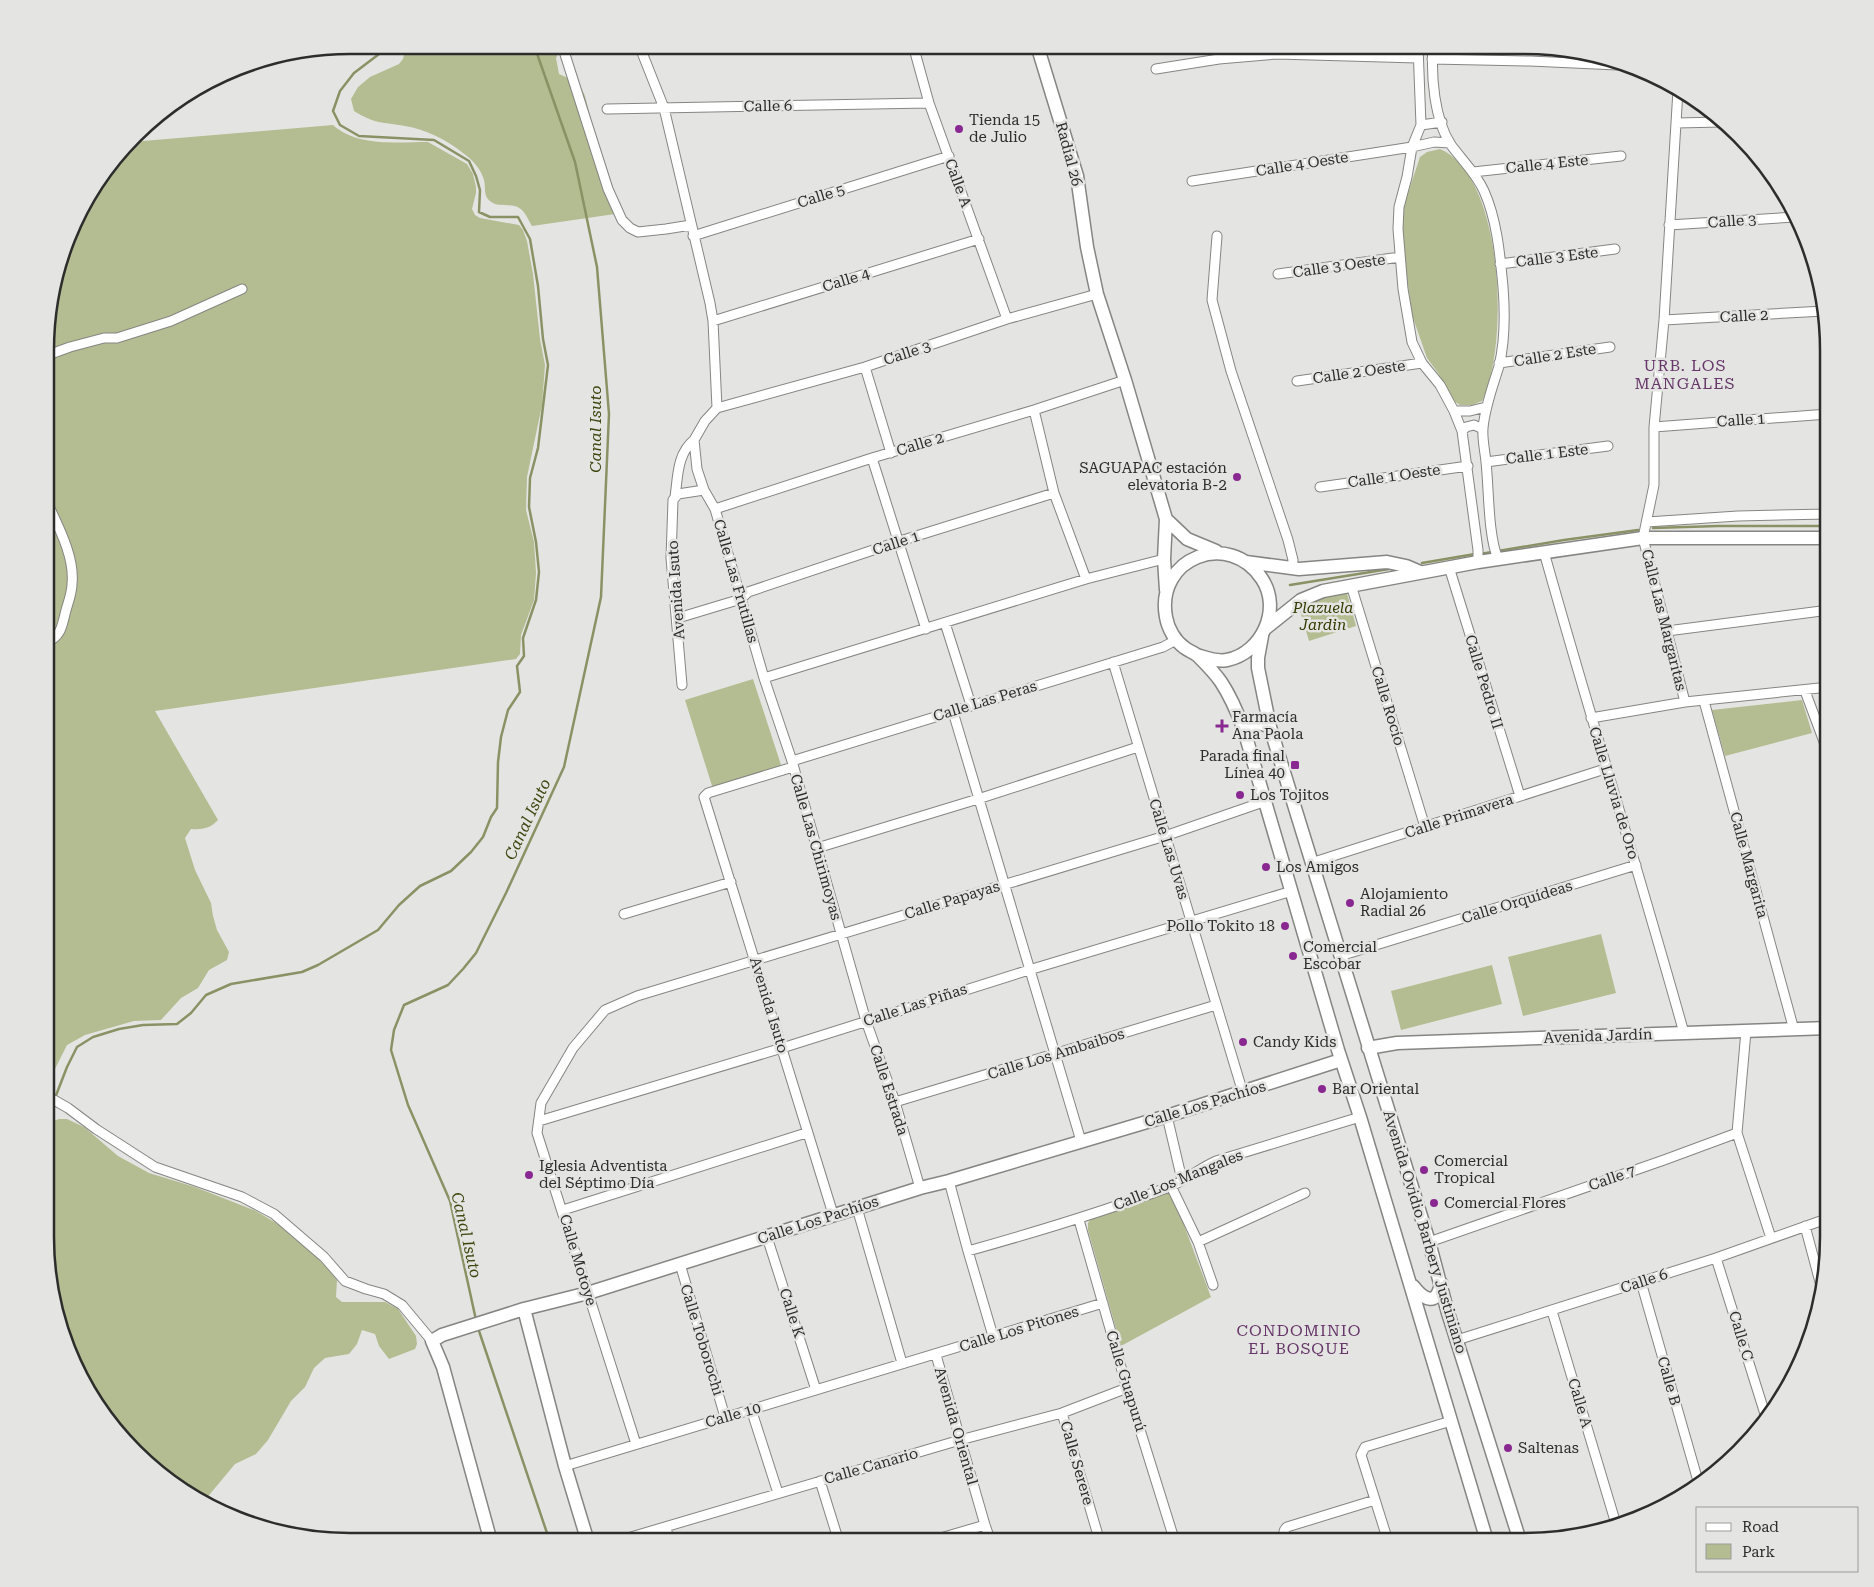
<svg xmlns="http://www.w3.org/2000/svg" width="1874" height="1587" font-family="'Roboto Serif',serif">
  <style>
    .green { fill: #b4bc91 }
    .lines { fill: none; stroke-linecap: round; stroke-linejoin: round }
    .stream { stroke: #8a9265; stroke-width: 2.5 }
    .street-casing { stroke: #858682; stroke-width: 11 }
    .secondary-casing { stroke: #858682; stroke-width: 15 }
    .street { stroke: #fff; stroke-width: 9 }
    .secondary { stroke: #fff; stroke-width: 12 }
    .poi-dot { fill: #892891; stroke: #e4e5e2; stroke-width: 2 }
    .labels { text-anchor: middle; stroke-width: 5; stroke-linejoin: round; paint-order: stroke }
    .street-label { font-size: 15px; fill: #2d2d2c; stroke: #e4e5e2 }
    .poi-label { font-size: 15px; fill: #2d2d2c; stroke: #e4e5e2; text-anchor: start }
    .park-label { font-size: 15px; font-style: italic; fill: #343a01; stroke: #e4e5e2 }
    .neighbourhood-label { font-size: 16px; letter-spacing: 1px; fill: #67376a; stroke: #e4e5e2 }
    .water-label { font-size: 16px; font-style: italic; fill: #3e450e; stroke: #e4e5e2 }
    .rim { fill: none; stroke: #2d2d2c; stroke-width: 2.5 }
  </style>
  <rect width="100%" height="100%" fill="#e4e5e2"/>
  <path class="green" d="M406,45H563L556,58L559,74L579,83L585,96L615,214L532,226C529,221 526,214 522,210C513,201 499,209 490,201C483,196 486,187 484,180C481,169 472,159 463,153C447,140 425,129 405,126C382,122 375,124 354,111L351,99L358,87L370,77L399,64L403,59Z
    M333,125C357,147 398,142 428,142L467,164L473,174L476,187V193L472,209L475,215L480,218L519,225L523,230L527,241L533,274L540,339L545,365L542,405L527,477L526,510L534,542L536,573L534,600L521,635L520,654L516,659L155,711L218,820C211,828 202,830 191,829L185,838L195,870L211,903L213,916L217,930L229,952L227,960L209,970L198,988L181,998L161,1020L134,1021L85,1035L67,1045L46,1087L48,310L86,198L131,142Z
    M1440,149C1505,177 1509,347 1482,401L1472,405H1460L1454,401L1438,373L1427,358L1412,315L1401,231L1403,208L1420,157L1427,152Z
    M1346,590L1356,626L1309,641L1299,607L1308,602Z
    M753,679L782,768L713,789L685,700Z
    M1802,700L1812,733L1725,756L1712,710Z
    M1601,934L1616,993L1523,1016L1508,957Z
    M1492,965L1502,1004L1401,1030L1391,991Z
    M59,1119H67L84,1127L118,1156L149,1173L195,1187L256,1211L286,1229L312,1251L337,1280L336,1297L342,1302H385L398,1309L416,1336L417,1344L415,1349L389,1359L379,1346L375,1334L362,1330L357,1344L349,1354L325,1358L314,1368L305,1387L291,1401L268,1440L256,1454L235,1464L205,1500L134,1453L68,1354L46,1258V1137L53,1121Z
    M1167,1193L1173,1196L1211,1297L1121,1346L1088,1230V1223L1091,1218Z"/>
  <g class="lines">
    <path class="stream" d="M1653,528L1718,526H1828
      M1498,551L1564,540L1638,530
      M1480,554L1492,552
      M1422,563L1475,554
      M1290,585L1389,569
      M55,1098L67,1067L77,1047L93,1037L119,1029L143,1025L177,1024L191,1013L206,995L231,984L302,972L318,965L378,930L399,905L420,886L451,871L471,852L483,837L491,817L497,808L498,762L501,737L508,710L520,692L517,666L524,656L523,638L536,600L539,572L536,542L529,507L530,478L538,448L548,365L543,339L538,286L530,239L518,217H490L479,212L480,190L476,176L469,161L434,140L359,136L340,125L333,111L340,91L354,73L391,45
      M46,1123L53,1103
      M476,1320L450,1201L408,1105L391,1050L394,1030L404,1005L448,985L463,969L476,953L506,893L564,767L601,597L609,414L597,267L575,162L534,45
      M478,1328L550,1542"/>
    <defs>
      <path id="street" d="M562,45L608,189L622,220L630,228L638,232L666,229L691,225
        M639,45L664,108L710,303L713,321L717,408
        M913,45L929,103L1007,319
        M1418,46L1421,125L1412,147L1407,177L1399,207L1398,229L1403,289L1412,342L1422,363L1440,385L1454,411L1462,431L1478,550V562
        M1433,46C1431,76 1434,119 1451,145C1462,160 1476,173 1484,191C1497,220 1500,255 1503,287C1505,312 1505,341 1499,366C1493,386 1485,406 1483,428C1482,439 1485,451 1486,462C1489,489 1488,536 1498,559
        M1432,59L1530,61L1617,65
        M1156,69L1219,59L1277,54L1417,58
        M1678,90L1664,320L1654,427V485L1643,538L1685,702
        M607,109L929,103
        M1676,123L1722,122
        M1421,125L1442,122
        M1473,172L1621,156
        M1192,181L1412,147L1434,142L1450,143
        M1669,225L1795,217
        M693,236L949,156
        M1217,236L1212,300L1231,371L1288,540L1293,560L1292,568
        M1500,264L1615,249
        M1278,274L1400,257
        M1664,320L1824,311
        M713,321L979,239
        M48,355L70,347L104,338H117L171,321L242,289
        M1499,363L1610,347
        M865,367L891,453
        M1297,381L1422,363
        M717,408L705,421L694,440L697,469L704,490L715,509L764,678L792,761L866,1021L895,1102L920,1188
        M717,408L865,367L1007,319L1097,294
        M1034,410L1054,493L1086,579
        M1454,411H1470L1486,407
        M1654,427L1828,414
        M1462,431L1466,427L1474,425L1483,429
        M872,458L926,629
        M1486,462L1608,446
        M1320,487L1468,466
        M675,497C678,476 677,454 694,440
        M715,509L872,458L1034,410L1125,380
        M1647,522L1738,516L1828,514
        M1544,552C1589,713 1639,872 1684,1033
        M1449,567L1520,796
        M1351,585L1425,827
        M678,618L741,599L748,592L897,542L1054,493
        M945,623L971,705
        M1667,631L1829,610
        M47,642C60,637 62,627 65,614C67,605 72,594 72,584C75,557 58,526 47,502
        M1113,662L1243,1093
        M764,678L1086,579L1164,559
        M682,685L671,558L673,500L678,494L704,490
        M1805,691L1829,755
        M1704,701L1794,1030
        M953,712L1081,1141
        M1591,718L1685,702L1829,687
        M792,761L1163,647L1176,640
        M793,767L708,793L704,797L833,1214
        M817,848L978,799L1138,747
        M1311,863L1608,768
        M624,914L731,882
        M1340,956L1636,865
        M1746,1031L1737,1133L1771,1238
        M46,1098L54,1100L68,1108L96,1129L155,1167L242,1197L274,1214L324,1257L345,1281L366,1289L384,1294L402,1305L432,1341
        M895,1102L1216,1005
        M1167,1116L1182,1180
        M539,1121L782,1048L1029,970L1292,891
        M949,1181L968,1251L993,1336
        M1171,1186L1198,1242L1213,1285
        M857,1208L902,1363
        M563,1210L806,1133
        M1079,1220L1127,1388L1175,1542
        M1805,1226L1820,1282
        M767,1237L816,1390
        M1198,1242L1305,1193
        M1429,1242L1664,1160L1737,1133
        M968,1251C1036,1232 1103,1212 1169,1187C1186,1180 1200,1168 1216,1161L1360,1117
        M1716,1258L1765,1414
        M680,1264L725,1417
        M1641,1282L1698,1481
        M1552,1311L1616,1524
        M1457,1340L1716,1258L1829,1218
        M936,1355L985,1525L991,1542
        M751,1409L778,1493
        M1062,1413L1100,1542
        M636,1444L537,1133L541,1103L573,1048L605,1010L637,996L1165,836L1266,801
        M565,1466L1103,1303
        M820,1481L839,1542
        M665,1527L671,1542
        M1285,1541C1284,1536 1282,1531 1287,1527L1375,1500
        M1388,1541L1361,1455L1365,1447L1451,1421
        M614,1542L960,1440L1062,1413L1127,1388
        M927,1542L985,1525"/>
      <path id="secondary" d="M1037,45L1077,176L1087,247L1097,294L1125,380L1166,519L1164,559L1166,590
        M1166,519L1187,539L1216,551
        M1246,562L1299,569L1387,562L1406,566L1420,572
        M1266,628L1301,600L1323,591L1478,562L1643,538H1828
        M1262,636L1258,658V668L1270,727L1429,1242L1448,1313L1520,1541
        M1197,655C1207,658 1216,662 1227,660C1262,653 1282,609 1262,579C1229,529 1155,558 1166,617C1168,629 1175,641 1185,648C1189,651 1195,653 1198,656C1206,664 1215,673 1221,682C1231,697 1238,714 1244,730L1338,1050L1360,1117L1487,1541
        M1244,730C1251,721 1259,722 1270,727
        M1368,1048L1397,1043L1829,1028
        M1413,1286C1425,1301 1437,1306 1441,1283
        M524,1309L565,1466L588,1542
        M491,1542L443,1367L432,1341L442,1335L524,1309L588,1293L920,1188L949,1181L1167,1116L1341,1060"/>
    </defs>
    <use href="#street" class="street-casing"/>
    <use href="#secondary" class="secondary-casing"/>
    <use href="#street" class="street"/>
    <use href="#secondary" class="secondary"/>
  </g>
  <g class="poi-dot">
    <circle cx="959" cy="129" r="5"/>
    <circle cx="1237" cy="477" r="5"/>
    <path d="M1219.5 718.5h5v5h5v5h-5v5h-5v-5h-5v-5h5z"/>
    <rect x="1290" y="760" width="10" height="10" rx="2.5"/>
    <circle cx="1240" cy="795" r="5"/>
    <circle cx="1266" cy="867" r="5"/>
    <circle cx="1350" cy="903" r="5"/>
    <circle cx="1285" cy="926" r="5"/>
    <circle cx="1293" cy="956" r="5"/>
    <circle cx="1243" cy="1042" r="5"/>
    <circle cx="1322" cy="1089" r="5"/>
    <circle cx="1424" cy="1170" r="5"/>
    <circle cx="529" cy="1175" r="5"/>
    <circle cx="1434" cy="1203" r="5"/>
    <circle cx="1508" cy="1448" r="5"/>
  </g>
  <g class="labels">
    <g class="street-label">
      <text transform="translate(768 106) rotate(-1)" y="5">Calle 6</text>
      <text transform="translate(1069 154) rotate(75)" y="5">Radial 26</text>
      <text transform="translate(1302 164) rotate(-9)" y="5">Calle 4 Oeste</text>
      <text transform="translate(1547 164) rotate(-6)" y="5">Calle 4 Este</text>
      <text transform="translate(958 183) rotate(70)" y="5">Calle A</text>
      <text transform="translate(821 196) rotate(-17)" y="5">Calle 5</text>
      <text transform="translate(1732 221) rotate(-4)" y="5">Calle 3</text>
      <text transform="translate(1557 257) rotate(-7)" y="5">Calle 3 Este</text>
      <text transform="translate(1339 266) rotate(-8)" y="5">Calle 3 Oeste</text>
      <text transform="translate(846 280) rotate(-17)" y="5">Calle 4</text>
      <text transform="translate(1744 316) rotate(-3)" y="5">Calle 2</text>
      <text transform="translate(907 353) rotate(-18)" y="5">Calle 3</text>
      <text transform="translate(1555 355) rotate(-9)" y="5">Calle 2 Este</text>
      <text transform="translate(1359 372) rotate(-8)" y="5">Calle 2 Oeste</text>
      <text transform="translate(1741 420) rotate(-4)" y="5">Calle 1</text>
      <text transform="translate(920 444) rotate(-17)" y="5">Calle 2</text>
      <text transform="translate(1547 454) rotate(-7)" y="5">Calle 1 Este</text>
      <text transform="translate(1394 476) rotate(-8)" y="5">Calle 1 Oeste</text>
      <text transform="translate(896 543) rotate(-18)" y="5">Calle 1</text>
      <text transform="translate(736 581) rotate(74)" y="5">Calle Las Frutillas</text>
      <text transform="translate(676 590) rotate(-94)" y="5">Avenida Isuto</text>
      <text transform="translate(1664 620) rotate(76)" y="5">Calle Las Margaritas</text>
      <text transform="translate(1484 682) rotate(73)" y="5">Calle Pedro II</text>
      <text transform="translate(985 701) rotate(-17)" y="5">Calle Las Peras</text>
      <text transform="translate(1388 706) rotate(73)" y="5">Calle Rocío</text>
      <text transform="translate(1614 793) rotate(73)" y="5">Calle Lluvia de Oro</text>
      <text transform="translate(1459 816) rotate(-18)" y="5">Calle Primavera</text>
      <text transform="translate(816 847) rotate(74)" y="5">Calle Las Chirimoyas</text>
      <text transform="translate(1169 849) rotate(73)" y="5">Calle Las Uvas</text>
      <text transform="translate(1749 865) rotate(75)" y="5">Calle Margarita</text>
      <text transform="translate(952 900) rotate(-17)" y="5">Calle Papayas</text>
      <text transform="translate(1517 902) rotate(-17)" y="5">Calle Orquídeas</text>
      <text transform="translate(769 1005) rotate(73)" y="5">Avenida Isuto</text>
      <text transform="translate(915 1005) rotate(-18)" y="5">Calle Las Piñas</text>
      <text transform="translate(1598 1036) rotate(-2)" y="5">Avenida Jardín</text>
      <text transform="translate(1056 1054) rotate(-17)" y="5">Calle Los Ambaibos</text>
      <text transform="translate(889 1090) rotate(72)" y="5">Calle Estrada</text>
      <text transform="translate(1205 1104) rotate(-17)" y="5">Calle Los Pachíos</text>
      <text transform="translate(1612 1178) rotate(-19)" y="5">Calle 7</text>
      <text transform="translate(1178 1180) rotate(-22)" y="5">Calle Los Mangales</text>
      <text transform="translate(818 1220) rotate(-18)" y="5">Calle Los Pachíos</text>
      <text transform="translate(1425 1232) rotate(73)" y="5">Avenida Ovidio Barbery Justiniano</text>
      <text transform="translate(578 1260) rotate(73)" y="5">Calle Motoye</text>
      <text transform="translate(1644 1281) rotate(-18)" y="5">Calle 6</text>
      <text transform="translate(792 1313) rotate(72)" y="5">Calle K</text>
      <text transform="translate(1019 1329) rotate(-17)" y="5">Calle Los Pitones</text>
      <text transform="translate(1741 1336) rotate(73)" y="5">Calle C</text>
      <text transform="translate(702 1340) rotate(73)" y="5">Calle Toborochi</text>
      <text transform="translate(1126 1381) rotate(73)" y="5">Calle Guapurú</text>
      <text transform="translate(1669 1381) rotate(74)" y="5">Calle B</text>
      <text transform="translate(1580 1403) rotate(73)" y="5">Calle A</text>
      <text transform="translate(733 1415) rotate(-16)" y="5">Calle 10</text>
      <text transform="translate(956 1426) rotate(74)" y="5">Avenida Oriental</text>
      <text transform="translate(1077 1463) rotate(74)" y="5">Calle Serere</text>
      <text transform="translate(871 1466) rotate(-16)" y="5">Calle Canario</text>
    </g>
    <g class="poi-label">
      <text x="969" y="125">Tienda 15<tspan x="969" dy="17">de Julio</tspan></text>
      <text x="1227" y="473" text-anchor="end">SAGUAPAC estación<tspan x="1227" dy="17">elevatoria B-2</tspan></text>
      <text x="1232" y="722">Farmacía<tspan x="1232" dy="17">Ana Paola</tspan></text>
      <text x="1285" y="761" text-anchor="end">Parada final<tspan x="1285" dy="17">Línea 40</tspan></text>
      <text x="1250" y="800">Los Tojitos</text>
      <text x="1276" y="872">Los Amigos</text>
      <text x="1360" y="899">Alojamiento<tspan x="1360" dy="17">Radial 26</tspan></text>
      <text x="1275" y="931" text-anchor="end">Pollo Tokito 18</text>
      <text x="1303" y="952">Comercial<tspan x="1303" dy="17">Escobar</tspan></text>
      <text x="1253" y="1047">Candy Kids</text>
      <text x="1332" y="1094">Bar Oriental</text>
      <text x="1434" y="1166">Comercial<tspan x="1434" dy="17">Tropical</tspan></text>
      <text x="539" y="1171">Iglesia Adventista<tspan x="539" dy="17">del Séptimo Día</tspan></text>
      <text x="1444" y="1208">Comercial Flores</text>
      <text x="1518" y="1453">Saltenas</text>
    </g>
    <g class="park-label">
      <text x="1323" y="613">Plazuela<tspan x="1323" dy="17">Jardin</tspan></text>
    </g>
    <g class="neighbourhood-label">
      <text x="1685" y="371">URB. LOS<tspan x="1685" dy="18">MANGALES</tspan></text>
      <text x="1299" y="1336">CONDOMINIO<tspan x="1299" dy="18">EL BOSQUE</tspan></text>
    </g>
    <g class="water-label">
      <text transform="translate(595 429) rotate(-90)" y="6">Canal Isuto</text>
      <text transform="translate(527 819) rotate(-65)" y="6">Canal Isuto</text>
      <text transform="translate(467 1235) rotate(77)" y="6">Canal Isuto</text>
    </g>
  </g>
  <path d="M0 0H1874V1587H0ZM350 54H1524A296 296 0 0 1 1820 350V1237A296 296 0 0 1 1524 1533H350A296 296 0 0 1 54 1237V350A296 296 0 0 1 350 54Z" fill="#e4e5e2" fill-rule="evenodd"/>
  <path class="rim" d="M350 54H1524A296 296 0 0 1 1820 350V1237A296 296 0 0 1 1524 1533H350A296 296 0 0 1 54 1237V350A296 296 0 0 1 350 54Z"/>
  <rect x="1696" y="1507" width="162" height="65" fill="#e4e5e2" stroke="#9b9b99"/>
  <rect x="1706" y="1523" width="25" height="8" fill="#ffffff" stroke="#9b9b99"/>
  <text x="1742" y="1532" font-size="15" fill="#2d2d2c">Road</text>
  <rect x="1706" y="1544" width="25" height="15" fill="#b4bc91" stroke="#9b9b99"/>
  <text x="1742" y="1557" font-size="15" fill="#2d2d2c">Park</text>
</svg>
